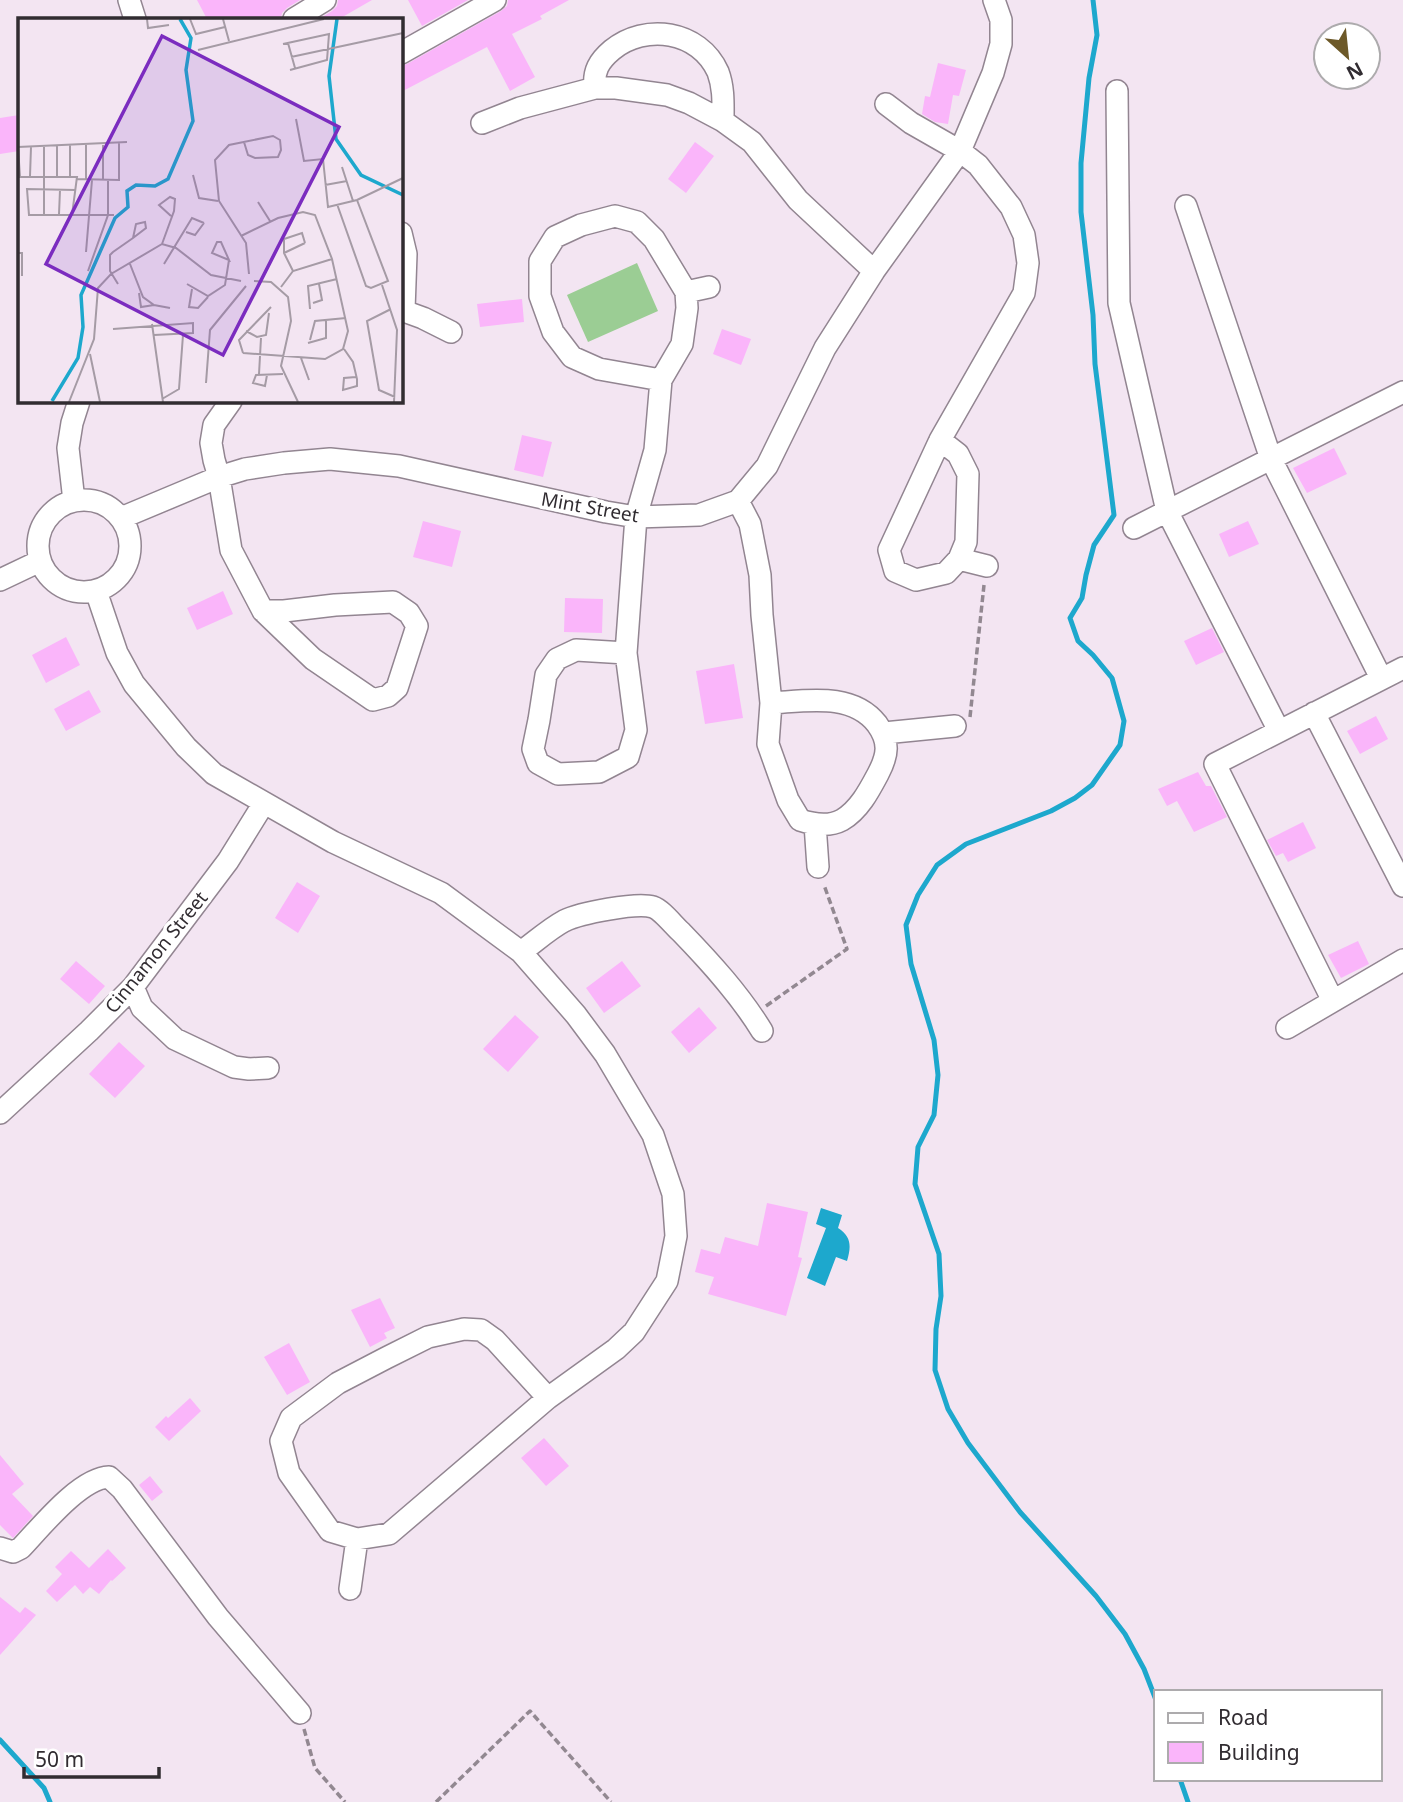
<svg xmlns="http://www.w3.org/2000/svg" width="1403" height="1802" font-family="'Noto Sans',sans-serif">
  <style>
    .green { fill: #9bcd94 }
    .water { fill: #1da8cd }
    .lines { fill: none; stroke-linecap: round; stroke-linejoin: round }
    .stream { stroke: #1da8cd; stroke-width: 5 }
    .building { fill: #fab5fa }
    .minor-casing { stroke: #928591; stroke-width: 24 }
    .path { stroke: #928891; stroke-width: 3.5; stroke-dasharray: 7 3.5; stroke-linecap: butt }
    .minor { stroke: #fff; stroke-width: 21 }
    .labels { text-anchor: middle; stroke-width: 7; stroke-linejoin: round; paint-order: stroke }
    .street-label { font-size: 19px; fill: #312c31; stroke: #fff }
    .inset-river { fill: none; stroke: #1da8cd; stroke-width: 3.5 }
    .inset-road { fill: none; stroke: #a59ba5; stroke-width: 2 }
    .view { fill: #7b2cbf; fill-opacity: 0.15; stroke: #7b2cbf; stroke-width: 3.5 }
    .inset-edge { fill: none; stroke: #312c31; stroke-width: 3.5 }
  </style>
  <rect width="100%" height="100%" fill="#f3e5f2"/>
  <path class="green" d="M637,263L658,311L588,342L567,295Z"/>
  <path class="water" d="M821,1208L842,1215L838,1228C852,1237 851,1247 847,1261L836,1257L825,1286L807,1278L826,1228L816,1224Z"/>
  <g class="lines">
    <path class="stream" d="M1093,0L1097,35L1089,78L1081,163V212L1093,315L1095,364L1114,515L1094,545L1086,575L1082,598L1070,618L1078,641L1093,655L1112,678L1124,721L1120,745L1092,785L1075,798L1051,811L966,844L937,865L918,895L906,925L911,964L934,1040L938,1075L934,1115L918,1147L915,1184L939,1254L941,1296L936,1329L935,1370L948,1409L968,1443L1020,1512L1096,1596L1125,1634L1144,1669L1156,1700
      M0,1740L44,1788L50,1802
      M1180,1779L1188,1802"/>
  </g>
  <path class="building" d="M197,0H300L287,8L282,13L281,19H207Z
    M338,0H372L339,19H319L332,11L337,6Z
    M408,0H468L422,26Z
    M508,0H569L540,16L542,19L512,34L535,77L510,91L487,47L401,92V66L407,64L501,11L507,6Z
    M938,63L966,70L959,96L953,95L948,124L935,122L922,114L925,96L930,97Z
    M19,115V151L0,154V118Z
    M695,142L714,156L686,193L668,179Z
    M522,299L524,322L480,327L477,304Z
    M722,329L751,339L741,365L713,354Z
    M522,435L552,442L543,477L514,470Z
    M1334,448L1347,474L1307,493L1293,468Z
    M423,521L461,531L452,567L413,557Z
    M1248,521L1259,544L1229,557L1219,534Z
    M223,591L233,614L197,630L187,608Z
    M565,598L603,599L602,633L564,632Z
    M1212,628L1224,652L1196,665L1184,641Z
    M66,637L80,665L46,683L32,655Z
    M734,664L743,718L705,724L696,671Z
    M89,690L101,712L66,731L54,709Z
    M1376,716L1388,739L1360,754L1347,731Z
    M1198,772L1206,786H1211L1227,817L1194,832L1177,801L1167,806L1158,789Z
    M1303,822L1316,848L1288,862L1283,853L1276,856L1267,840Z
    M297,882L320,896L298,933L275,918Z
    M1358,941L1369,964L1341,978L1328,955Z
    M76,961L105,986L89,1004L60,979Z
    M622,961L641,986L604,1013L586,988Z
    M699,1007L717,1028L689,1053L671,1032Z
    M515,1015L539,1037L508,1072L483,1049Z
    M119,1042L145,1066L115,1098L89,1074Z
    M767,1203L808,1212L798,1257L802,1258L786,1316L708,1294L714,1277L695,1272L701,1249L720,1254L725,1237L758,1246Z
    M380,1298L395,1328L384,1333L387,1338L370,1347L351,1310Z
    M289,1343L310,1382L287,1395L264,1357Z
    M190,1398L201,1411L169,1441L155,1427L166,1416L168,1418Z
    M544,1438L569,1466L546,1486L521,1458Z
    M0,1455L24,1484L12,1494L33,1516L13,1538L0,1525Z
    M150,1476L163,1492L152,1501L139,1485Z
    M108,1549L126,1568L112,1581L111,1580L99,1594L90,1587L83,1594L75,1585L57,1602L46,1591L62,1574L55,1567L71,1551L89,1568Z
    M0,1597L20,1613L25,1607L36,1615L0,1655Z"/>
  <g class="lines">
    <defs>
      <path id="minor" d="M129,0L135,19
        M294,19L325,0
        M401,53L495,0
        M595,88C593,71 599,61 612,50C645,23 699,30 718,72C724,88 723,104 723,121
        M1117,91L1119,303L1167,511L1279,731
        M886,104L911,123L960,151L978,165L1011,207L1024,235L1028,263L1024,293L940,440L889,550L895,571L916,580L946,573L959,559L966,542L968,474L958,454L940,440
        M482,123L520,108L595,88H616L667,95L689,103L723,121L752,142L798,200L874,271
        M1186,206L1271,459L1381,678
        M615,216L637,222L654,239L686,292L687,308L682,344L661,380L599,369L572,357L553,332L540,296V261L555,237L581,225Z
        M401,233L406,254L404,310
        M686,292L709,287
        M401,310L423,318L451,332
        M231,401L214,425L211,443L214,460L219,477L231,550L263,611
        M38 546a46 46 0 1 1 92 0a46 46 0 1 1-92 0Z
        M74,501L68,448L72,423L79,401
        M738,501L750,524L760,575L762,615L771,703L768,744L788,800L800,820C812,824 829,827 842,820C859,810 869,791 878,774C888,755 890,742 877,724C852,692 807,701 771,703
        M121,518L219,477L245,469L284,463L330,459L399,466L606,512L636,517L699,515L738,501L767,466L825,348L874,271L960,151L993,73L1001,44V20L994,0
        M1134,528L1403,392
        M959,559L987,566
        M0,580L40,561
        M96,591L117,653L134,684L186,747L214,774L333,842L441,893L521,952L576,1015L605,1054L653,1135L673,1194L676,1236L667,1281L634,1332L616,1349L548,1398L389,1534L357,1539L330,1531L289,1473L281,1441L291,1418L338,1383L386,1358L428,1337L464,1329L481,1330L495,1340L548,1398
        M393,602L409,613L417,626L397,688L388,696L373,700L313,659L263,611H284L335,605Z
        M1314,713L1403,886
        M884,733L955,726
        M538,763L558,774L599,772L628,757L636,730L626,653L636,517L655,450L661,380
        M538,763L533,749L539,720L546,675L557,659L576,650L626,653
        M815,824L818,867
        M521,952C535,942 549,929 564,921C580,913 637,902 653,907C662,910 674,926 681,932C711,963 740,995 762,1031
        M133,987L142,1008L175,1039L234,1067L249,1069L268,1068
        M1333,1001L1215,764L1403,668
        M1287,1028L1403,960
        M0,1113L89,1031L133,987L228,861L264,803
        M0,1548L13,1552L21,1548C41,1527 80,1478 109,1477L122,1489L218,1617L300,1713
        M350,1589L357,1539"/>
    </defs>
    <use href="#minor" class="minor-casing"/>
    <path class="path" d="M970,717L984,585
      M766,1006L847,949L824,885
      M304,1729L315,1768L345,1802
      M436,1802L530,1711L611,1802"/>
    <use href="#minor" class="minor"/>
  </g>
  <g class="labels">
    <g class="street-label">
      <text transform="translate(590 507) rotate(10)" y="7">Mint Street</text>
      <text transform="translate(156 952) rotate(-51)" y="7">Cinnamon Street</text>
    </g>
  </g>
  <g transform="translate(18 18)">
    <rect width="385" height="385" fill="#f3e5f2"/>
    <path class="inset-river" d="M319,1L311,58L318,121L343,157L385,177M34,383L60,340L65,309L63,277L97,200L110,189L109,173L118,167L137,168L150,161L175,103L168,52L173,20L162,1"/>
    <path class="inset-road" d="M129,1L130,10L151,7M172,1L178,16L207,9M205,1L211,23M270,25L277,50M265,26L311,16L309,42L272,52M180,32L306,1M273,39L385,15M278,101L286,143L305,141L310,189L339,182L385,160M226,124L230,137L237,140L260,139L263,132L262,122L255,118L211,127L197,142L201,183L228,225L231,256M85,125V161M26,128V196M0,129L109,124M0,129L2,159M324,149L335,183M175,157L181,180L200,183M12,158L13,129M0,159H59L54,197M39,159V128M52,159V127M59,161L101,162V125M68,162V126M307,167L329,163M58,172L9,171L11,197H96M240,184L252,203M319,186L348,268L353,270L370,263L339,182M41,196L42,172M168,214L177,217L186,205M223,218L260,200L285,194L297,197L314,241L330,313L325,331L307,341L225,335M199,224H203L211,242L194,235ZM144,226L156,193L157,181L152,179L141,187L153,198M68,234L74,162M0,235H4V258M266,235L287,225M112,246L125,279L136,287L152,290M146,246L174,200L186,205M70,253L90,197V162M275,253L266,235V221L284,215L287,225M236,263L253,264L270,279L273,303L263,348L280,384M100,266L92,253V237L95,234L115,220L128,210L127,204L118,206L115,220M169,266L190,278L207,267L211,242M364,267L379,312L376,384M263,269L275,253L314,241M174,271L171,289L180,290L190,279M121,275L123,289L136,287M295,285L304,282L301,266M292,291L290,268L319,261M373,291L349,303L361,372L377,379M134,306L145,384M95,311L175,305V315L136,317M228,313L239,319L248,317L251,295M292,322L297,303L328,300M290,325L308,320V301M326,331L335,344L339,361V368L325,372L326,360L338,359M225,335L221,322L253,289M72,336L82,384M283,340L291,362M241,356L243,320M249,357L247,368L235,365L238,357L265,356M188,365L192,312L228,268M144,381L161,371L165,317M51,384L76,321L80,270L93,256L144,226L158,230L193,257L223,263"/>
    <path class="view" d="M144,18L321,109L205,337L28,246Z"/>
    <rect width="385" height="385" class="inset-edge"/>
  </g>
  <rect x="1154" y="1690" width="228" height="91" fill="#ffffff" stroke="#adabad" stroke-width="2"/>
  <rect x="1168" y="1713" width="35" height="10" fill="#ffffff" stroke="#adabad" stroke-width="2"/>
  <text x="1218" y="1725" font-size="21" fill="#312c31">Road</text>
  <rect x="1168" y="1742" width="35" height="21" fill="#fab5fa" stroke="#adabad" stroke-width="2"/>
  <text x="1218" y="1760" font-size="21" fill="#312c31">Building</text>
  <g transform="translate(1347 56) rotate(153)"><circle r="33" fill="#ffffff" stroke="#adabad" stroke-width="2"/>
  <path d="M0-5L12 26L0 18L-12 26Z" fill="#6d5928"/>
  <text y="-10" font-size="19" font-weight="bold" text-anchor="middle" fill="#312c31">N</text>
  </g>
  <path d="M24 1767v10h135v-10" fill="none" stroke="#312c31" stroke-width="3.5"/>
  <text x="35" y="1767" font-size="21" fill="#312c31" stroke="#ffffff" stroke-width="5" paint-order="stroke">50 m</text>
</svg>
